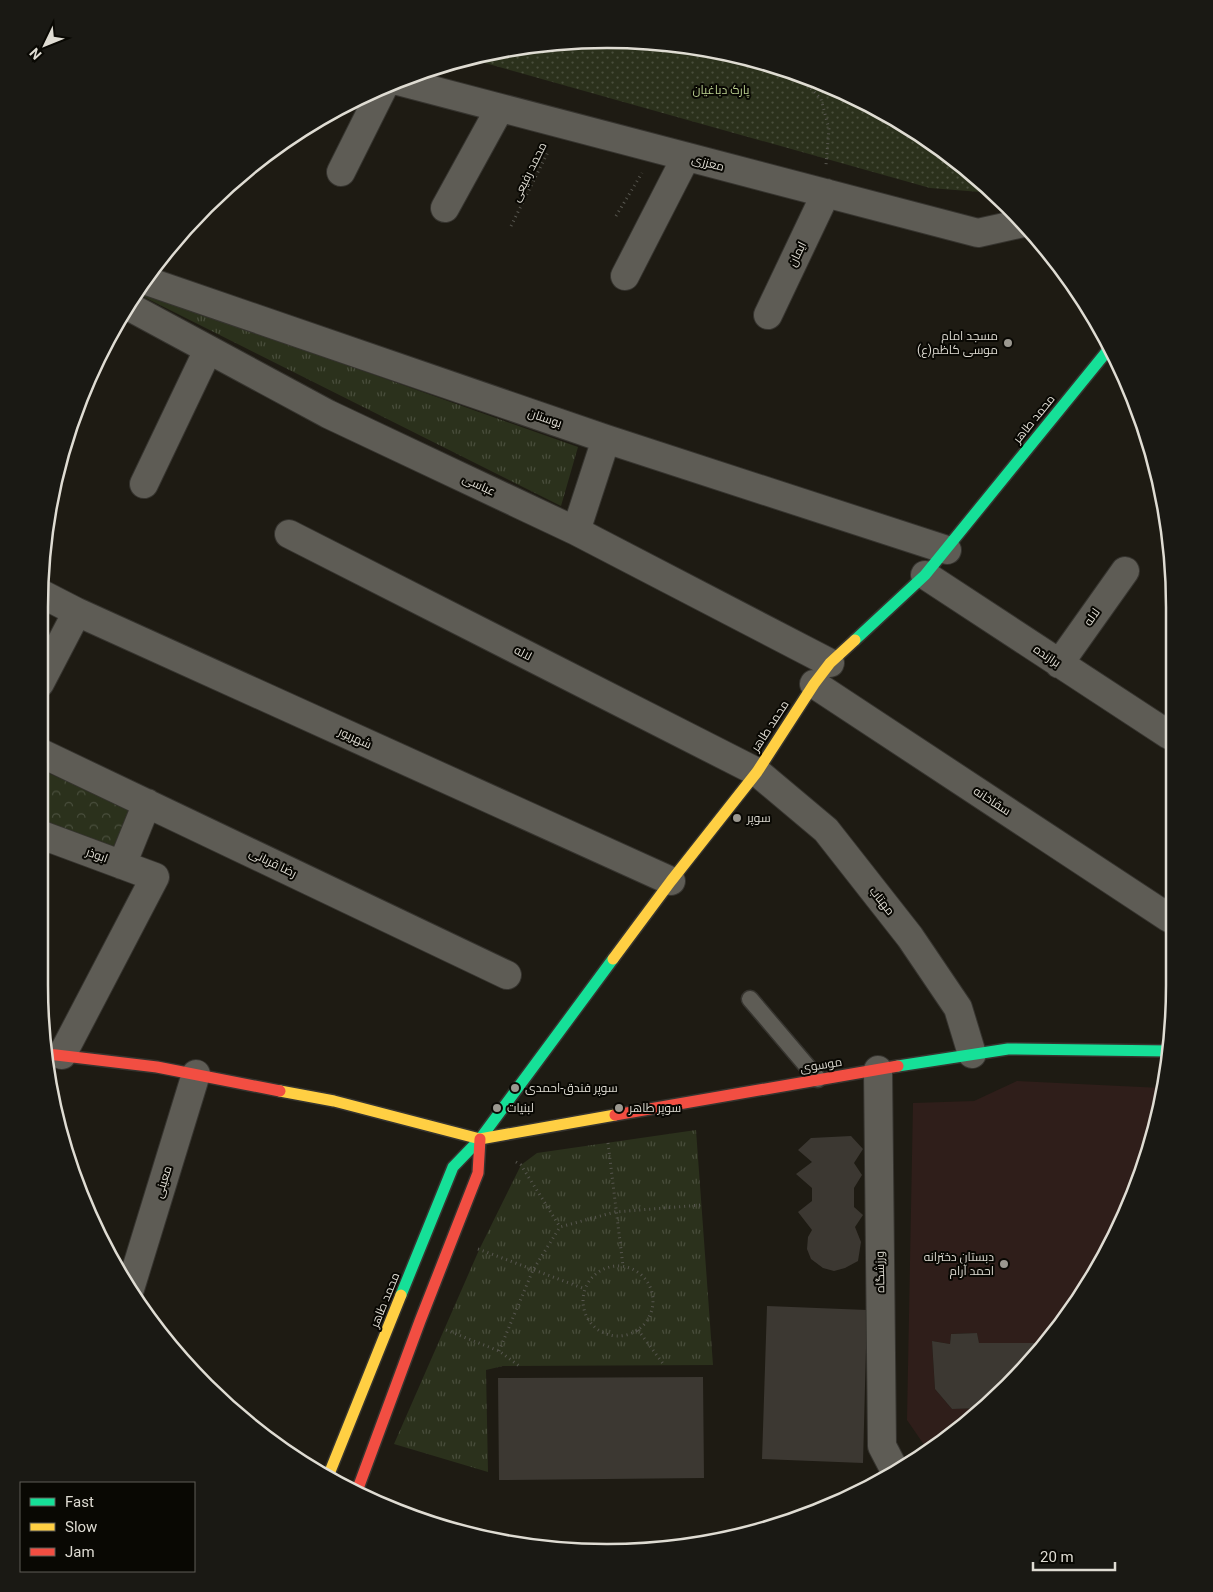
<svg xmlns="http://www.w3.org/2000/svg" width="1213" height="1592" font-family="Roboto,Cairo,sans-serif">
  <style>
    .education { fill: #2f1e1a }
    .grass { fill: url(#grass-tufts) }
    .forest { fill: url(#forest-crowns) }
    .park { fill: url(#park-dots) }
    .building { fill: #3c3832 }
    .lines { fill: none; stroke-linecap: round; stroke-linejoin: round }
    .lane-casing { stroke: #36342f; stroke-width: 19 }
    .street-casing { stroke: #36342f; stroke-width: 30 }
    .fast-casing { stroke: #36342f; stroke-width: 14 }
    .slow-casing { stroke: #36342f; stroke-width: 14 }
    .jam-casing { stroke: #36342f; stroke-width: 14 }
    .path { stroke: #57564f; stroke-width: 3; stroke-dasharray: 1 4; stroke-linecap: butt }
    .lane { stroke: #5e5c55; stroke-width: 16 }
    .street { stroke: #5e5c55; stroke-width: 28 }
    .fast { stroke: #16e098; stroke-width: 11 }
    .slow { stroke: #ffcf43; stroke-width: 11 }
    .jam { stroke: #f24e42; stroke-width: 11 }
    .poi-dot { fill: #9b9890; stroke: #090803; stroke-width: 2 }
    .labels { text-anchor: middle; stroke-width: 4; stroke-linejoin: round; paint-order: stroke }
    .park-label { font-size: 12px; fill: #b8cd8e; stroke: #090803 }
    .street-label { font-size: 12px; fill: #dfdcd3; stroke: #090803 }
    .poi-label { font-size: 12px; fill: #dfdcd3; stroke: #090803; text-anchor: start }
    .rim { fill: none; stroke: #dfdcd3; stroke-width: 2.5 }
  </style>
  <defs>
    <pattern id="grass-tufts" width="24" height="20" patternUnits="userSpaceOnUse" patternTransform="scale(1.25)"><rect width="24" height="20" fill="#2b311c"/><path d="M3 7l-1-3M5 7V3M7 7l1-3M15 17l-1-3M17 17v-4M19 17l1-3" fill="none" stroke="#494e3c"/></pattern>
    <pattern id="forest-crowns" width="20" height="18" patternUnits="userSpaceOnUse" patternTransform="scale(1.25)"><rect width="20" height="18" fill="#2b311c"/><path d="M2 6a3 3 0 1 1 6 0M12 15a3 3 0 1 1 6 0" fill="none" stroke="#494e3c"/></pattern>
    <pattern id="park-dots" width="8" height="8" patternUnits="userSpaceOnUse" patternTransform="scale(1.25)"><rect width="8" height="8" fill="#2b311c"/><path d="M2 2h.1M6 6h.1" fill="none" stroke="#494e3c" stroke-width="1.8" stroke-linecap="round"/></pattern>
  </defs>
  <rect width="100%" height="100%" fill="#1e1b13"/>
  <path class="education" d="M1017,1081L1162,1088L1131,1203L1079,1301L1044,1343H979L977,1333L951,1334L950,1344L932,1341L935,1389L952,1409L982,1408L929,1452L907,1420L913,1103L974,1101Z"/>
  <path class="grass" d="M138,291L578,447L561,506L136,293Z
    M696,1130L713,1365L503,1366L486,1370L488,1472L394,1444L479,1250L521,1165L537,1153Z"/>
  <path class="forest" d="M39,769L130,809L112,850L39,818Z"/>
  <path class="park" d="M607,39L718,50L824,82L922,135L993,193L930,188L467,58L496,50Z"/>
  <path class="building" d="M851,1136L863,1149L854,1163L862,1175L854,1188V1207L863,1215L855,1227L861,1242L858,1261L845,1268L834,1271L823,1268L811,1259L807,1249L808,1237L812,1230L798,1212L812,1201V1188L796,1174L812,1162L798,1150L811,1138Z
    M767,1306L867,1310L863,1463L762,1459Z
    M977,1333L979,1343H1044L1008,1387L982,1408L952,1409L935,1389L932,1341L950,1344L951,1334Z
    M703,1377L704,1478L499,1480L498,1378Z"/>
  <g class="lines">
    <defs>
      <path id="lane" d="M750,999L818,1079"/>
      <path id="street" d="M394,80L978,233L1023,223
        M341,172L385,84
        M445,208L500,108
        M625,276L686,157
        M144,280L606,439L947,550
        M128,306L328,414L576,531L830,663
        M768,315L826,193
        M144,484L208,350
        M576,531L606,439
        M289,534L757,772L826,830L910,937L958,1008L972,1054
        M925,575L1169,735
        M40,593L77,612L671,881
        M1059,664L1125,571
        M40,683L77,612
        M814,684L1169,918
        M39,752L507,975
        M39,834L155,877L62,1055
        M122,865L147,803
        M878,1070L882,1446L895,1471
        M130,1289L196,1074"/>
      <path id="fast" d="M855,640L925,575L1108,350
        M898,1066L1008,1049L1169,1051
        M401,1295L453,1167L480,1139L613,959"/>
      <path id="slow" d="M613,959L671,881L757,772L814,684L830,663L855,640
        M280,1091L334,1101L480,1139L615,1115
        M327,1479L401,1295"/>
      <path id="jam" d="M48,1054L157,1067L280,1091
        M615,1115L898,1066
        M357,1491L420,1321L478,1173L480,1139"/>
    </defs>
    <use href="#lane" class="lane-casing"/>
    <use href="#street" class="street-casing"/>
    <use href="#fast" class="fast-casing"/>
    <use href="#slow" class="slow-casing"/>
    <use href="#jam" class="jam-casing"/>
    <path class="path" d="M651,43L724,52
      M797,74L821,99L829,129L826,165
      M616,216L642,173
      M511,226L549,150
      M608,1143L623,1266
      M516,1162L521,1165L560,1227
      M478,1249L585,1289
      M583 1301a35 35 0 1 1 70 0a35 35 0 1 1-70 0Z
      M446,1330L499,1351L519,1366
      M638,1330L664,1365
      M499,1351L533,1270L560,1227L615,1212L701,1205"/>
    <use href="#lane" class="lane"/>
    <use href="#street" class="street"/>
    <use href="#fast" class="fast"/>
    <use href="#slow" class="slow"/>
    <use href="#jam" class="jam"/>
  </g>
  <g class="poi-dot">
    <circle cx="1008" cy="343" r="5"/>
    <circle cx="737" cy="818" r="5"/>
    <circle cx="515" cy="1088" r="5"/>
    <circle cx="497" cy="1108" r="5"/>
    <circle cx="619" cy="1108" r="5"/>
    <circle cx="1004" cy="1264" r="5"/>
  </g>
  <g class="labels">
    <g class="park-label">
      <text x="721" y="94">پارک دباغیان</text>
    </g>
    <g class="street-label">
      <text transform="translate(708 163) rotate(15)" y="4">معززی</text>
      <text transform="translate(529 172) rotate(-64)" y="4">محمد رفیعی</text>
      <text transform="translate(797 254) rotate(-64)" y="4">ایمان</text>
      <text transform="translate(545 418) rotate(19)" y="4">بوستان</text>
      <text transform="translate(1034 419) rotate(-51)" y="4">محمد طاهر</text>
      <text transform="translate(479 485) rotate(25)" y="4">عباسی</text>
      <text transform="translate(1092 617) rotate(-55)" y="4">لاله</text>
      <text transform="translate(523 653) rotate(27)" y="4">لاله</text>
      <text transform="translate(1047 656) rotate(34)" y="4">برازنده</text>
      <text transform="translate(770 726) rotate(-57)" y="4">محمد طاهر</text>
      <text transform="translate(355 738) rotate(24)" y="4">شهریور</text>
      <text transform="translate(992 801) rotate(33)" y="4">سقاخانه</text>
      <text transform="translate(97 855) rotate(20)" y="4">ابوذر</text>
      <text transform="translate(273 863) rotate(26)" y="4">رضا قربانی</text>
      <text transform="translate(882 901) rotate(52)" y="4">مهتاب</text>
      <text transform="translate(821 1065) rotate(-9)" y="4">موسوی</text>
      <text transform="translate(163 1182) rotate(-73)" y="4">معینی</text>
      <text transform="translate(880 1272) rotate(-91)" y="4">ورزشگاه</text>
      <text transform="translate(385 1300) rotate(-68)" y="4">محمد طاهر</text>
    </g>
    <g class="poi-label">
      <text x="998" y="340" text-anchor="end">مسجد امام<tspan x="998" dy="14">موسی کاظم(ع)</tspan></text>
      <text x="747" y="822">سوپر</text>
      <text x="525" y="1092">سوپر فندق-احمدی</text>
      <text x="507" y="1112">لبنیات</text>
      <text x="629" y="1112">سوپر طاهر</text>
      <text x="994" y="1261" text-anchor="end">دبستان دخترانه<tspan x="994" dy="14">احمد آرام</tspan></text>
    </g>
  </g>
  <path d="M0 0H1213V1592H0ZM607 48H607A559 559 0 0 1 1166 607V985A559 559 0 0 1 607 1544H607A559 559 0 0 1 48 985V607A559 559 0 0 1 607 48Z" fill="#1a1914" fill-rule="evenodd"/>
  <path class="rim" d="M607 48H607A559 559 0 0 1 1166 607V985A559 559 0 0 1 607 1544H607A559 559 0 0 1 48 985V607A559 559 0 0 1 607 48Z"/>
  <rect x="20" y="1482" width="175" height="90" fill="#090803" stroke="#5f5d56"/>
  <rect x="30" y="1498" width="25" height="8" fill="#16e098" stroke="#5f5d56"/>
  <text x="65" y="1507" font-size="15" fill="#dfdcd3">Fast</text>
  <rect x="30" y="1523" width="25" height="8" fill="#ffcf43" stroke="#5f5d56"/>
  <text x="65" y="1532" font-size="15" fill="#dfdcd3">Slow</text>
  <rect x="30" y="1548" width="25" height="8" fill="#f24e42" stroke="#5f5d56"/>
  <text x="65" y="1557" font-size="15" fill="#dfdcd3">Jam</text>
  <g transform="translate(45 45) rotate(227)" stroke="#090803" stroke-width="4" paint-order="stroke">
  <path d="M0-4L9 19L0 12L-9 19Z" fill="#dfdcd3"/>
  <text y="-8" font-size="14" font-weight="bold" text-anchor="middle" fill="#dfdcd3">N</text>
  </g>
  <path d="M1033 1562v8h82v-8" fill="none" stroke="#dfdcd3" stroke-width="2.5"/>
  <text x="1040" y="1562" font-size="15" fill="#dfdcd3" stroke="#090803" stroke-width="4" paint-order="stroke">20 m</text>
</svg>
